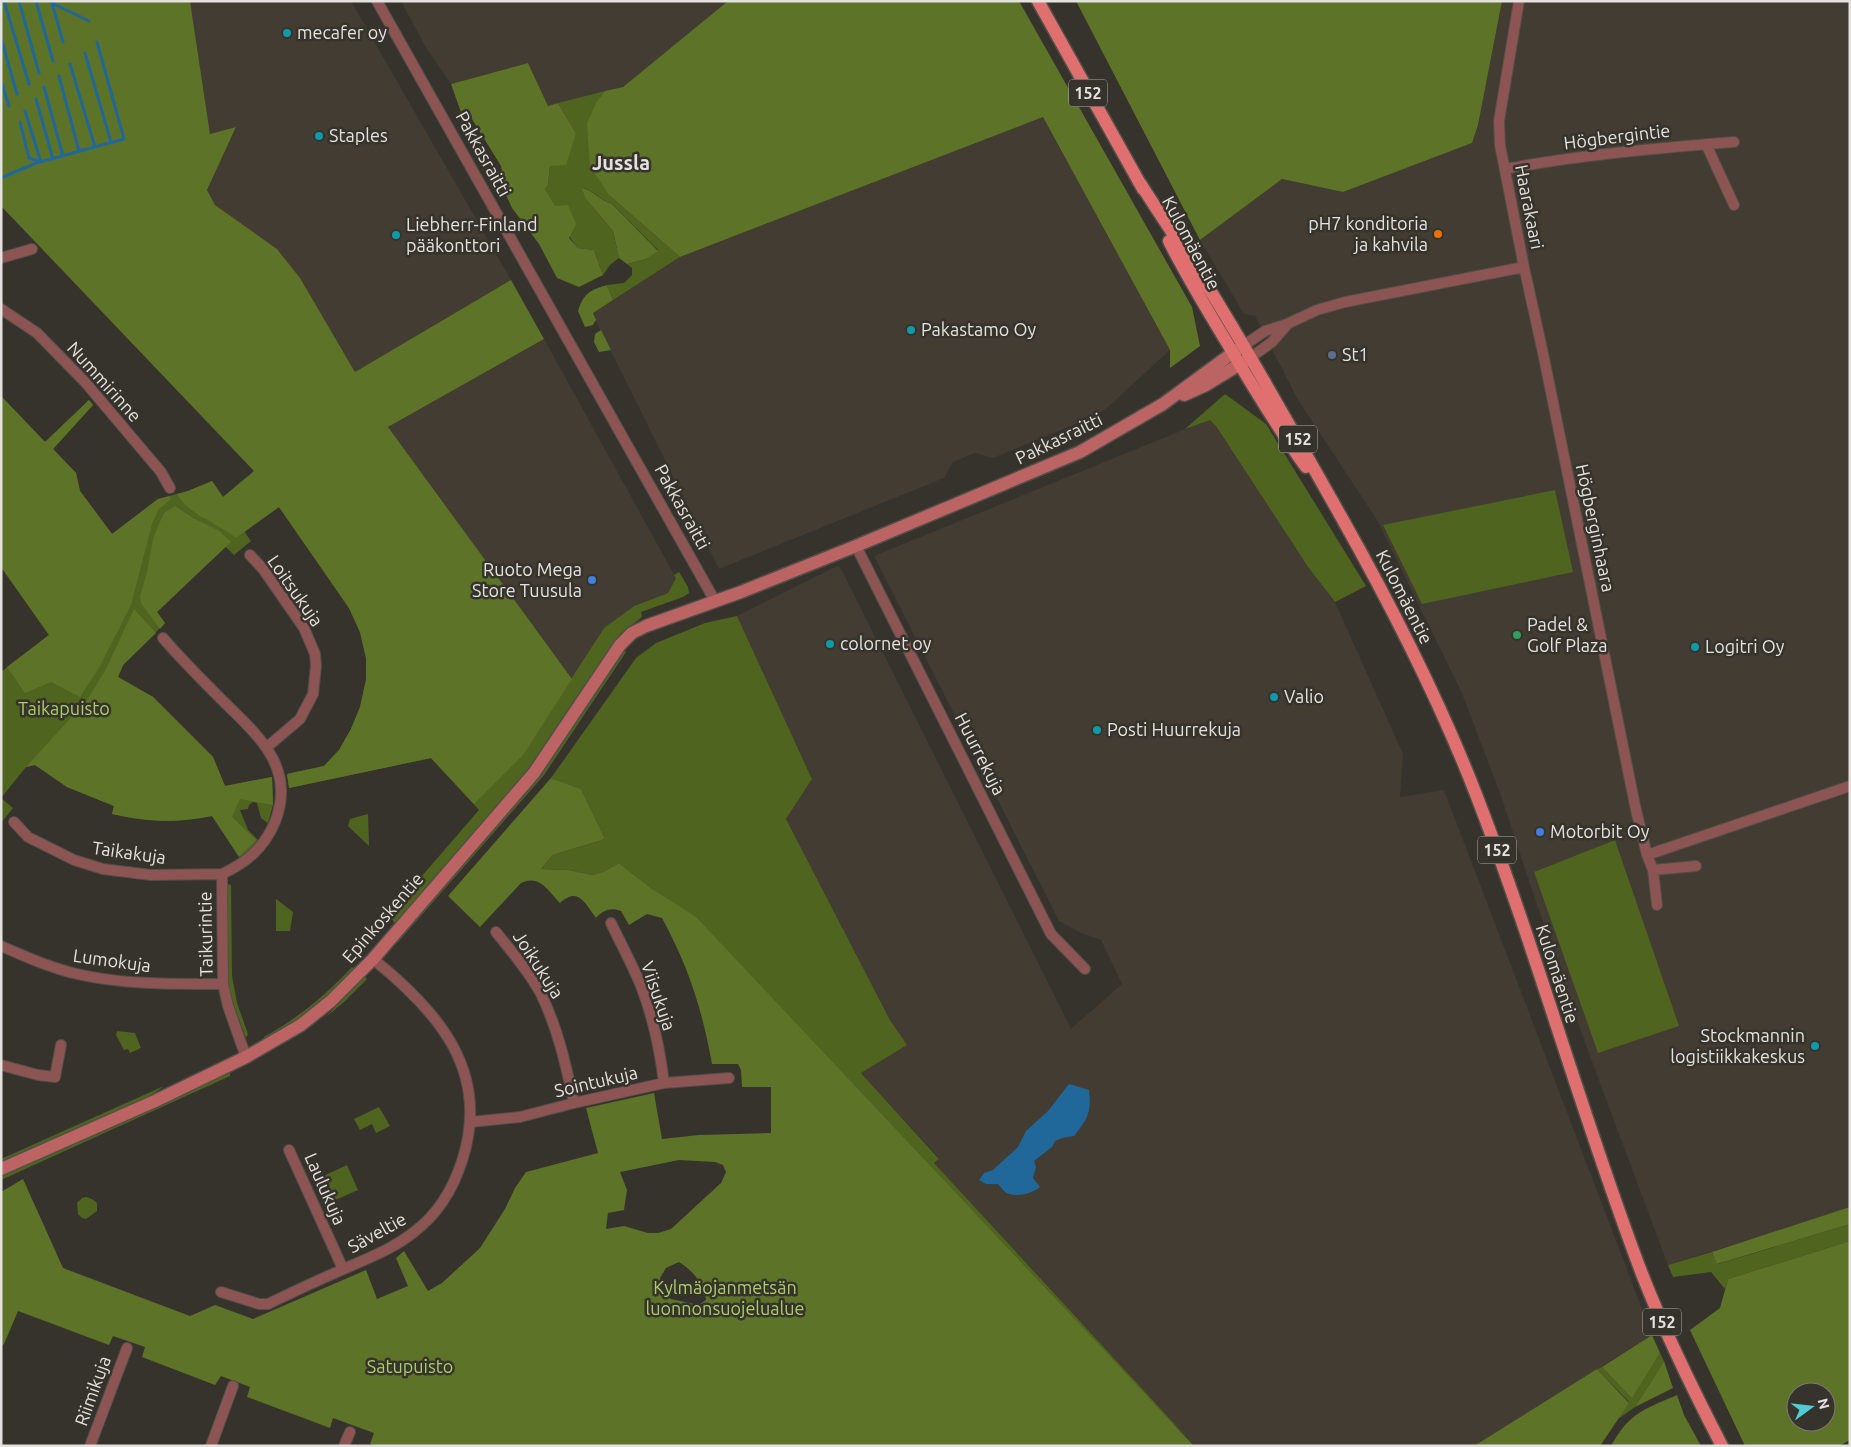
<svg xmlns="http://www.w3.org/2000/svg" width="1851" height="1447" font-family="Ubuntu,sans-serif">
  <style>
    .built { fill: #423c32 }
    .green { fill: #4f641e }
    .forest { fill: #5d7327; fill-rule: evenodd }
    .water { fill: #20689a }
    .lines { fill: none; stroke-linecap: round; stroke-linejoin: round }
    .stream { stroke: #20689a; stroke-width: 3 }
    .street-casing { stroke: #524f49; stroke-width: 12 }
    .secondary-casing { stroke: #524f49; stroke-width: 15 }
    .primary-casing { stroke: #524f49; stroke-width: 15 }
    .street { stroke: #8c5452; stroke-width: 10 }
    .secondary { stroke: #bc6463; stroke-width: 12 }
    .primary { stroke: #e0706f; stroke-width: 12 }
    .culture-dot { fill: #0f9aa8; stroke: #36332d; stroke-width: 2 }
    .food-dot { fill: #e8710a; stroke: #36332d; stroke-width: 2 }
    .service-dot { fill: #5c6f8a; stroke: #36332d; stroke-width: 2 }
    .shop-dot { fill: #3f7fe0; stroke: #36332d; stroke-width: 2 }
    .leisure-dot { fill: #2e9e5b; stroke: #36332d; stroke-width: 2 }
    .labels { text-anchor: middle; stroke-width: 5; stroke-linejoin: round; paint-order: stroke }
    .shield { fill: #36332d; stroke: #b0aea9; stroke-width: 1 }
    .shield-label { font-size: 16px; font-weight: bold; fill: #e4e2de }
    .poi-label { font-size: 18px; fill: #e4e2de; stroke: #36332d; text-anchor: start }
    .street-label { font-size: 18px; fill: #e4e2de; stroke: #36332d }
    .park-label { font-size: 18px; fill: #abcd66; stroke: #36332d }
    .quarter-label { font-size: 20px; font-weight: bold; fill: #e4e2de; stroke: #36332d }
  </style>
  <rect width="100%" height="100%" fill="#36332d"/>
  <path class="built" d="M190,1H351L511,280L355,372L300,278L277,249L215,205L207,190L236,127L210,134Z
    M401,1H728L623,87L548,106L528,63L451,84L425,46Z
    M1502,1H1850V1209L1668,1265L1588,1051L1530,884L1501,796L1461,691L1377,520L1298,400L1255,316L1244,314L1200,240L1282,179L1343,192L1471,143L1478,125Z
    M1043,117L1170,350L1108,407L1095,416L993,458L975,453L953,462L944,478L719,569L592,313L680,257Z
    M544,339L676,578L668,593L634,606L605,628L572,679L388,427Z
    M1210,419L1216,426L1308,567L1335,602L1403,754L1400,797L1444,790L1652,1335L1474,1446H1195L934,1163L939,1158L861,1073L906,1045L890,1020L786,819L812,779L737,616L839,565L1071,1029L1122,984L1101,940L1079,932L1059,921L874,556Z"/>
  <path class="green" d="M605,91L597,101L609,195L680,257L613,300L607,285L624,283L632,275V268L627,264L646,259L658,250L612,204C600,200 595,191 583,188L585,198L613,231L619,258L610,265L603,275L594,250L578,248C563,231 556,208 545,189L548,185L550,166L576,133L558,103Z
    M1225,394L1266,424L1366,586L1335,602L1308,567L1216,426L1210,420L1185,429Z
    M1,396L45,442L89,400L93,405L53,449L76,473L80,491L112,534L158,499L188,491L212,481L223,497L255,471L522,755L604,628L634,606L668,593L676,578L674,575L679,572L688,587L689,593L683,597L641,612L642,617L620,634L530,769L395,924L389,914L479,810L431,758L289,788L287,774L324,766L339,750L351,729L360,707L366,680V658L360,632L349,608L279,507L244,531L251,541L234,555L225,546L157,612L165,623L123,665L118,677L153,697L213,757L225,786L272,777L273,805L268,823L261,818L257,803L253,802L249,805L248,809L240,810L248,830L259,841L250,853L241,858L212,816C176,824 147,822 112,814L114,806L67,787L35,765L26,767L1,798L13,808L1,823V672L49,635L1,567Z
    M1555,490L1573,572L1422,604L1383,525Z
    M737,616L812,779L786,819L890,1020L907,1045L861,1073L939,1159L934,1163L1195,1446L652,889L619,863L605,871L593,875L569,870L541,869L553,855L605,839L581,789L551,778L636,658L656,643L705,623Z
    M623,650L626,652L544,775L398,942L394,943Z
    M368,814L369,846L348,826L350,819Z
    M1615,840L1679,1026L1598,1053L1534,872Z
    M227,884L231,885L232,976L237,1003L248,1034L246,1038C240,1022 233,1005 229,987C223,954 227,918 227,884Z
    M276,899L293,912L290,931H276Z
    M352,967L356,969C327,998 300,1021 263,1039L264,1037C299,1017 325,996 352,967Z
    M364,976L367,979L344,1002L326,1017Z
    M117,1031L135,1033L141,1048L130,1053L128,1049L124,1050L116,1035Z
    M230,1072V1076L1,1180V1176Z
    M164,1086L149,1097L1,1164V1159Z
    M379,1107L390,1126L376,1133L372,1124L360,1130L354,1119Z
    M347,1165L358,1190L326,1204L315,1180Z
    M86,1197L92,1199L97,1203V1211L86,1219L82,1218L78,1214L77,1203L82,1198Z
    M1850,1224V1241L1728,1279L1725,1289L1711,1272L1673,1277L1668,1265L1712,1252L1718,1264Z
    M1660,1353L1664,1361L1635,1407L1618,1419L1629,1402L1597,1369L1602,1367L1632,1397Z"/>
  <path class="forest" d="M1,1H190L210,134L236,127L207,190L215,205L277,249L300,278L355,372L511,280L544,339L388,427L572,679L523,755L474,804L431,758L289,788L287,774L324,766L339,750L351,729L360,707L366,680V658L360,632L349,608L279,507L236,538C218,523 187,514 177,494L188,491L212,481L223,497L254,471L1,206Z
    M728,1H1019L1192,307L1200,346L1170,368V350L1043,117L680,257L609,195L590,166L587,123L597,101L605,91L623,87Z
    M1076,1H1502L1478,125L1472,143L1343,192L1282,179L1200,240Z
    M528,63L548,106L558,103L576,133L566,165L550,166L548,185L545,189L555,206L568,205L576,224L569,238L578,248L594,250L603,275L579,287L557,278L539,244L512,208L506,195L501,166L472,119L462,115L451,84Z
    M582,188C595,191 599,200 612,204L658,251L646,259L627,264L619,258L613,231L585,198Z
    M607,285L613,300L593,313L596,320L593,325L585,327L578,311C584,293 590,290 607,285Z
    M601,330L611,350L599,352L594,342L595,334Z
    M1,396L45,442L89,400L93,405L53,449L76,473L80,491L112,534L158,499L170,496L171,499L158,510L152,524L131,605L100,666L80,697L51,682L25,693L7,667L49,635L1,567Z
    M175,506L193,518L218,530L231,542L157,612L165,623L160,629L141,603L140,596L147,572L153,539L159,524L164,513Z
    M134,609L156,633L123,665L118,677L153,697L213,757L225,786L272,777L273,805L240,799L232,817L256,840L239,857L212,816C175,823 149,822 112,814L114,806L67,787L35,765L26,767L87,700L106,669Z
    M551,778L581,789L605,839L553,855L541,869L569,870L593,875L605,871L619,863L652,889L696,917L1194,1446H376L370,1444L374,1433L333,1418L330,1428L247,1397L250,1387L221,1376L215,1385L142,1357L145,1347L113,1336L109,1345L18,1311L4,1344L1,1346V1192L23,1179L63,1268L190,1316L215,1305L253,1319L366,1270L377,1299L408,1286L396,1258L404,1251L428,1291L442,1283L480,1248L505,1209L515,1188L526,1172L598,1153L586,1108L654,1093L662,1139L699,1135L771,1133V1087H742L741,1070L738,1064H712C702,1009 689,968 662,918L647,914L629,925L621,911C611,907 603,910 596,918C585,903 578,886 560,903C548,891 540,874 521,883L480,927L448,896ZM679,1160L715,1162L723,1165L726,1172L721,1183L671,1229L658,1233H648L624,1226L606,1229L608,1213L624,1210L627,1190L620,1172ZM679,1262C692,1270 705,1284 706,1300L699,1305L671,1299L663,1293L660,1278L666,1268Z
    M1850,1207V1224L1717,1264L1712,1252Z
    M1850,1241V1440L1839,1446H1745L1690,1330L1720,1308L1728,1279ZM1796,1392H1826V1422H1796Z
    M1652,1335L1660,1353L1632,1398L1602,1367Z
    M1664,1361L1673,1388L1635,1407Z
    M1597,1369L1629,1403L1600,1446H1474Z
    M1677,1395L1684,1415L1701,1446H1611C1630,1412 1643,1410 1677,1395Z"/>
  <path class="water" d="M1069,1084L1089,1090C1092,1112 1087,1120 1074,1136L1062,1138L1055,1141L1052,1147L1034,1161L1036,1167L1033,1178L1040,1187C1033,1193 1016,1198 1007,1193C1004,1192 1001,1187 998,1184H986L979,1180L984,1173L993,1170L1018,1147L1026,1131L1048,1111Z"/>
  <g class="lines">
    <path class="stream" d="M4,1L29,84
      M19,1L39,73
      M36,1L53,61
      M1,38L17,94
      M63,42L52,3L89,21
      M85,53L111,142
      M70,64L95,147
      M59,76L79,151
      M1,81L9,106
      M44,87L63,156
      M36,99L53,159
      M25,111L41,162
      M20,122L29,158L41,162
      M1,178L36,163L124,139L97,42"/>
    <defs>
      <path id="street" d="M377,1L715,601
        M1706,144L1734,205
        M1505,169C1580,155 1658,148 1734,142
        M1,258L32,249
        M1524,267L1543,353L1636,810L1647,855L1653,870L1657,905
        M1,309L37,333L85,382L161,472L170,488
        M1243,346L1265,331L1287,324L1317,310L1345,302L1524,267L1500,145L1499,121L1519,1
        M1250,358L1272,342L1286,326
        M856,546L1051,934L1085,969
        M250,555L263,569L304,628L315,654L316,666L313,694L300,719L267,747
        M163,638C181,659 201,679 221,699C256,734 297,766 275,822C264,848 246,863 222,874L223,984L228,1006L246,1057
        M14,822L28,837L74,860L103,869L151,875L222,874
        M1647,855L1850,786
        M1653,870L1696,866
        M611,923C621,944 632,964 641,986C653,1017 660,1050 664,1083
        M496,932C511,951 529,971 541,994C558,1029 566,1065 574,1103
        M1,946C26,957 51,968 77,974C125,985 174,984 223,984
        M1,1065L38,1075L55,1077L61,1045
        M471,1122L520,1117L574,1103L664,1083L729,1078
        M289,1150L343,1269
        M221,1292L259,1304H268C293,1292 318,1280 344,1269C368,1258 393,1249 414,1232C438,1214 453,1189 462,1161C491,1072 439,1012 373,959
        M90,1446L127,1348
        M211,1446L233,1386
        M344,1446L350,1432"/>
      <path id="secondary" d="M1184,395L1204,386L1250,358
        M1,1169L155,1101L246,1057L301,1025L331,1001L373,959L534,773L620,645L632,633L646,626L741,592L856,546L1080,452L1163,404L1242,346"/>
      <path id="primary" d="M1038,1L1143,189
        M1140,183C1164,221 1189,257 1213,295C1258,368 1300,444 1343,520C1393,609 1440,701 1477,797C1538,954 1582,1117 1642,1274C1665,1333 1693,1390 1722,1446
        M1169,241C1186,275 1206,308 1226,341C1251,384 1277,427 1306,467"/>
    </defs>
    <use href="#street" class="street-casing"/>
    <use href="#secondary" class="secondary-casing"/>
    <use href="#primary" class="primary-casing"/>
    <use href="#street" class="street"/>
    <use href="#secondary" class="secondary"/>
    <use href="#primary" class="primary"/>
  </g>
  <g class="culture-dot">
    <circle cx="287" cy="33" r="5"/>
    <circle cx="319" cy="136" r="5"/>
    <circle cx="396" cy="235" r="5"/>
    <circle cx="911" cy="330" r="5"/>
    <circle cx="830" cy="644" r="5"/>
    <circle cx="1695" cy="647" r="5"/>
    <circle cx="1274" cy="697" r="5"/>
    <circle cx="1097" cy="730" r="5"/>
    <circle cx="1815" cy="1046" r="5"/>
  </g>
  <circle class="food-dot" cx="1438" cy="234" r="5"/>
  <circle class="service-dot" cx="1332" cy="355" r="5"/>
  <g class="shop-dot">
    <circle cx="592" cy="580" r="5"/>
    <circle cx="1540" cy="832" r="5"/>
  </g>
  <circle class="leisure-dot" cx="1517" cy="635" r="5"/>
  <g class="labels">
    <g class="shield">
      <rect x="1069" y="79.5" width="38" height="27" rx="4"/>
      <rect x="1279" y="425.5" width="38" height="27" rx="4"/>
      <rect x="1478" y="836.5" width="38" height="27" rx="4"/>
      <rect x="1643" y="1308.5" width="38" height="27" rx="4"/>
    </g>
    <g class="shield-label">
      <text x="1088" y="99">152</text>
      <text x="1298" y="445">152</text>
      <text x="1497" y="856">152</text>
      <text x="1662" y="1328">152</text>
    </g>
    <g class="poi-label">
      <text x="297" y="39">mecafer oy</text>
      <text x="329" y="142">Staples</text>
      <text x="1428" y="230" text-anchor="end">pH7 konditoria<tspan x="1428" dy="21">ja kahvila</tspan></text>
      <text x="406" y="231">Liebherr-Finland<tspan x="406" dy="21">pääkonttori</tspan></text>
      <text x="921" y="336">Pakastamo Oy</text>
      <text x="1342" y="361">St1</text>
      <text x="582" y="576" text-anchor="end">Ruoto Mega<tspan x="582" dy="21">Store Tuusula</tspan></text>
      <text x="1527" y="631">Padel &amp;<tspan x="1527" dy="21">Golf Plaza</tspan></text>
      <text x="840" y="650">colornet oy</text>
      <text x="1705" y="653">Logitri Oy</text>
      <text x="1284" y="703">Valio</text>
      <text x="1107" y="736">Posti Huurrekuja</text>
      <text x="1550" y="838">Motorbit Oy</text>
      <text x="1805" y="1042" text-anchor="end">Stockmannin<tspan x="1805" dy="21">logistiikkakeskus</tspan></text>
    </g>
    <g class="street-label">
      <text transform="translate(1617 137) rotate(-7)" y="6">Högbergintie</text>
      <text transform="translate(483 154) rotate(61)" y="6">Pakkasraitti</text>
      <text transform="translate(1529 207) rotate(79)" y="6">Haarakaari</text>
      <text transform="translate(1191 243) rotate(62)" y="6">Kulomäentie</text>
      <text transform="translate(104 382) rotate(48)" y="6">Nummirinne</text>
      <text transform="translate(1059 439) rotate(-26)" y="6">Pakkasraitti</text>
      <text transform="translate(682 507) rotate(61)" y="6">Pakkasraitti</text>
      <text transform="translate(1595 528) rotate(78)" y="6">Högberginhaara</text>
      <text transform="translate(295 591) rotate(55)" y="6">Loitsukuja</text>
      <text transform="translate(1404 597) rotate(63)" y="6">Kulomäentie</text>
      <text transform="translate(980 754) rotate(63)" y="6">Huurrekuja</text>
      <text transform="translate(129 853) rotate(8)" y="6">Taikakuja</text>
      <text transform="translate(383 918) rotate(-49)" y="6">Epinkoskentie</text>
      <text transform="translate(206 934) rotate(-91)" y="6">Taikurintie</text>
      <text transform="translate(112 961) rotate(8)" y="6">Lumokuja</text>
      <text transform="translate(538 965) rotate(57)" y="6">Joikukuja</text>
      <text transform="translate(1557 974) rotate(72)" y="6">Kulomäentie</text>
      <text transform="translate(658 996) rotate(71)" y="6">Viisukuja</text>
      <text transform="translate(596 1082) rotate(-13)" y="6">Sointukuja</text>
      <text transform="translate(325 1189) rotate(66)" y="6">Laulukuja</text>
      <text transform="translate(377 1233) rotate(-29)" y="6">Säveltie</text>
      <text transform="translate(93 1391) rotate(-70)" y="6">Riimikuja</text>
    </g>
    <g class="park-label">
      <text x="64" y="715">Taikapuisto</text>
      <text x="725" y="1294">Kylmäojanmetsän<tspan x="725" dy="21">luonnonsuojelualue</tspan></text>
      <text x="410" y="1373">Satupuisto</text>
    </g>
    <g class="quarter-label">
      <text x="621" y="170">Jussla</text>
    </g>
  </g>
  <rect width="1851" height="1447" fill="none" stroke="#e4e2de" stroke-width="5"/>
  <g transform="translate(1811 1407) rotate(75)"><circle r="24" fill="#36332d" stroke="#7c7974"/>
  <path d="M0-4L9 19L0 12L-9 19Z" fill="#51ccd2"/>
  <text y="-8" font-size="14" font-weight="bold" text-anchor="middle" fill="#e4e2de">N</text>
  </g>
</svg>
